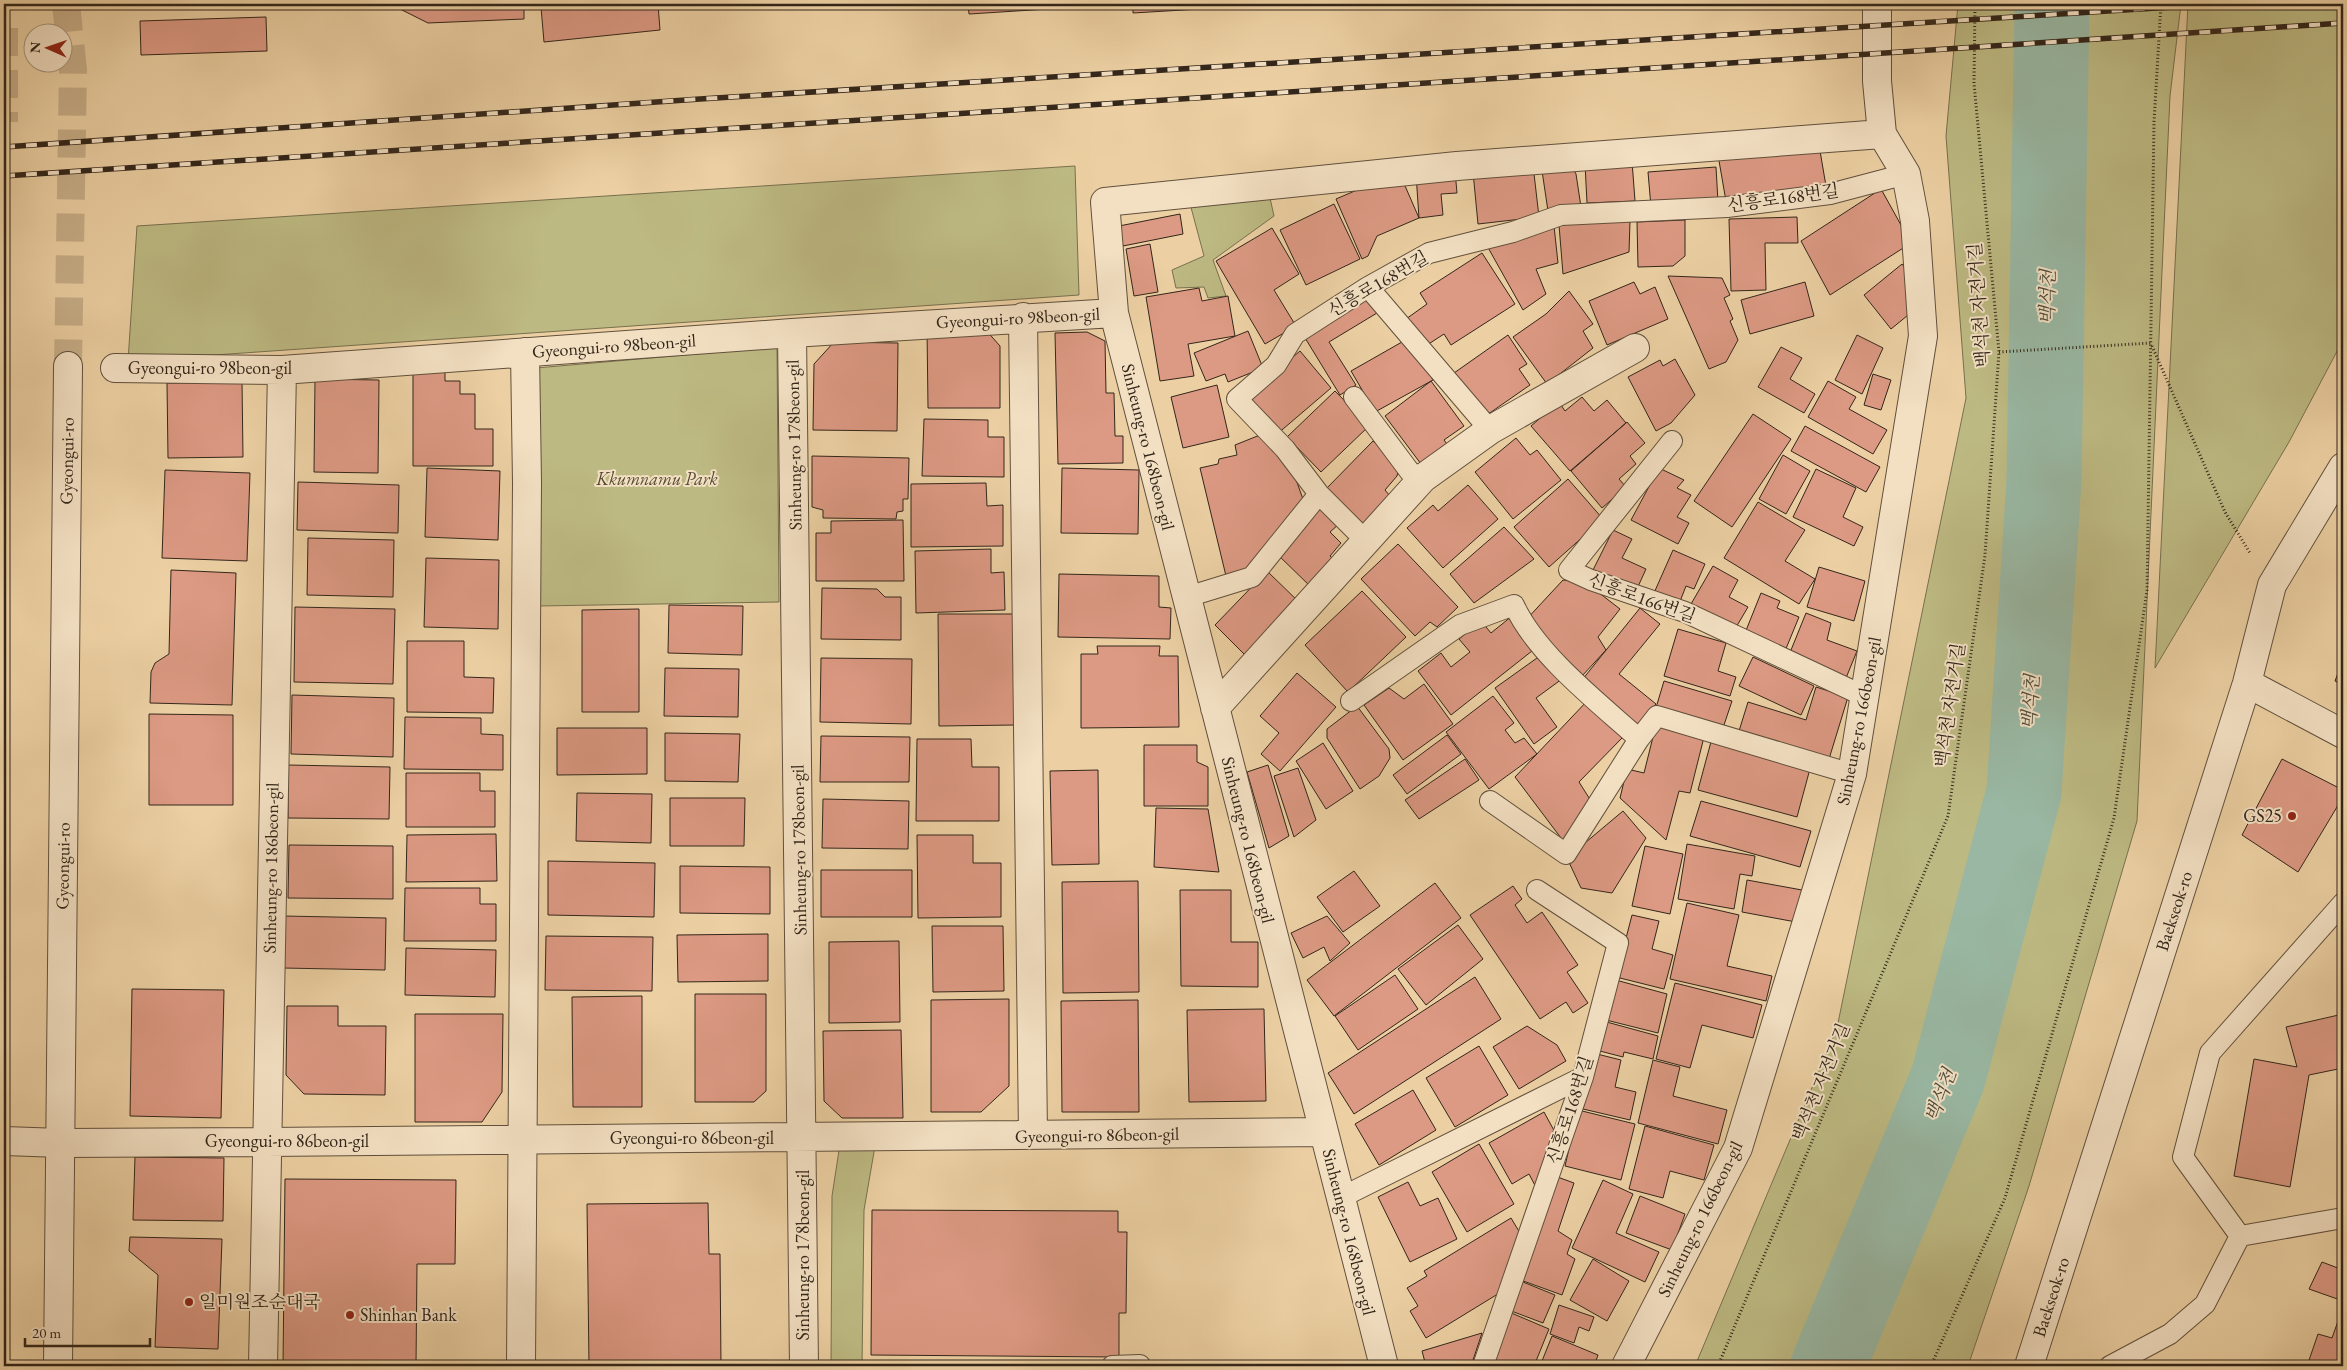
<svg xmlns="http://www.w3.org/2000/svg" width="2347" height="1370" font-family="'EB Garamond','Noto Serif KR',serif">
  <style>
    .green { fill: #bdb982; stroke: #78704e }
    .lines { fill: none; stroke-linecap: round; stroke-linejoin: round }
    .river { stroke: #99b7a2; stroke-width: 75 }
    .building { fill: #dc9983; stroke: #33261a }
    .tertiary-tunnel { stroke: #c7ae88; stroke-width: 28; stroke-dasharray: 28 14; stroke-linecap: butt }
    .service-casing { stroke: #61503c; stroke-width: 22 }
    .minor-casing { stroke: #61503c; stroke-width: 30 }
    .tertiary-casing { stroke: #61503c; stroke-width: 30 }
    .path { stroke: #33261a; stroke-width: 3; stroke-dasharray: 1 2.5; stroke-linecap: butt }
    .service { stroke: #f3e0c3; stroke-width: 20 }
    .minor { stroke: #f3e0c3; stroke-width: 28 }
    .tertiary { stroke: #f3e0c3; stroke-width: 28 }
    .rail-casing { stroke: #33261a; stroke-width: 5.5 }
    .rail { stroke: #f3e0c3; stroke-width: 4; stroke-dasharray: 11; stroke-linecap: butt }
    .poi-dot { fill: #8f2418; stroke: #f3e0c3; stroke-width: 2 }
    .labels { text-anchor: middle; stroke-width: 4; stroke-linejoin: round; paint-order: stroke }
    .street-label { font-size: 18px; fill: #33261a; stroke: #f3e0c3 }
    .park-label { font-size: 18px; font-style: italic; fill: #564b34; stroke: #f3e0c3 }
    .poi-label { font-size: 18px; fill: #33261a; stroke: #f3e0c3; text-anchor: start }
    .water-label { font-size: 19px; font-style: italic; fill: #4c4a3c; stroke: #f3e0c3 }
  </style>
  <rect width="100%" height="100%" fill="#ecd0a3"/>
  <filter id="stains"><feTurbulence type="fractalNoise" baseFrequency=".004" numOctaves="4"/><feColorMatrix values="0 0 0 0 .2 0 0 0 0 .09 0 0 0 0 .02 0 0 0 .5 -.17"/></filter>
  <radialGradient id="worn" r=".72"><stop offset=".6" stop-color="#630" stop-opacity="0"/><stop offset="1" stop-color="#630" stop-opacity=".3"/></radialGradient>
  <path class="green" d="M1958,4H2181L2170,96L2137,821L2029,1186L1968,1366H1695L1837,1028L1966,398L1946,136Z
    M2188,4H2343V340L2289,442L2155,668Z
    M1075,166L1079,295L128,361L137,226Z
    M1268,189L1274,216L1213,260L1226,296L1208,298L1204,287L1176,288L1172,270L1204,256L1189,200Z
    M777,347L779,602L538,606L536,368Z
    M840,1144L875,1146L864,1210L862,1366H831L832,1196Z"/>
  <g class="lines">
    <path class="river" d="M1828,1366L1948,1078L2024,792L2044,480L2052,4"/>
  </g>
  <path class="building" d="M390,4H524V19L428,23Z
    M567,4H658L660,30L544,42L541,7Z
    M968,4H1127L969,14Z
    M1133,4H1283L1133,13Z
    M266,17L267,51L141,55L140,21Z
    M1818,139L1827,192L1727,207L1718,155Z
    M1568,160L1576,174L1581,207L1548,211L1541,164Z
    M1632,161L1635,201L1587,203L1585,164Z
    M1533,165L1539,217L1478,224L1473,172Z
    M1716,167L1718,202L1651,207L1648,172Z
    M1455,171L1457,193L1441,194L1443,215L1419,218L1416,174Z
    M1399,172L1419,218L1377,236L1368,256L1362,259L1336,199Z
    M1881,189L1911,243L1830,295L1801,241Z
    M1334,204L1360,259L1306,285L1280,230Z
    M1180,214L1183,234L1123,246L1119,226Z
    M1797,217L1798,243H1765L1766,290L1731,291L1729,219Z
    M1685,220V256L1673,266L1638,267L1637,222Z
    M1630,221L1629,252L1563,274L1559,225Z
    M1554,226L1558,263L1536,269L1546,294L1523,310L1486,244Z
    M1272,228L1299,274L1274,290L1296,326L1265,344L1216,261Z
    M1150,244L1158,292L1134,296L1126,249Z
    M1482,253L1515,304L1451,345L1444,334L1424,347L1406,319L1427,304L1420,293Z
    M1902,264L1913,278V311L1891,329L1864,295Z
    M1668,276L1722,278L1730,295L1724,298L1733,319L1730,321L1738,340L1726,362L1709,369Z
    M1634,282L1640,294L1655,287L1668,319L1607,345L1589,301Z
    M1805,282L1814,316L1750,334L1741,300Z
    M1199,288L1202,301L1228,296L1235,336L1188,344L1194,376L1160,381L1146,297Z
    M1569,291L1593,324L1583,331L1593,348L1547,384L1513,337L1546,314Z
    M1365,294L1377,313L1329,342L1356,385L1340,395L1302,333Z
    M927,329H985L1000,346V408H928Z
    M1248,331L1263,368L1228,382L1225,374L1206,381L1194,353Z
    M1087,332L1105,341L1106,393H1114L1115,436H1123V463L1058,464L1055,333Z
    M1508,335L1527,364L1519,369L1530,385L1484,417L1454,373Z
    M1857,335L1883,348L1862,394L1835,380Z
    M1409,338L1433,380L1375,412L1351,371Z
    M834,342L898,343L897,431L813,430L814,364Z
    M1781,347L1802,358L1790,379L1815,394L1804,413L1758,387Z
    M1300,351L1331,388L1276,435L1245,398Z
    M1675,359L1695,395L1671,423L1656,431L1628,377L1660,360L1663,366Z
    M413,368H445V381H460V394H475V429H493V466H413Z
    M1873,374L1891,380L1881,410L1864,405Z
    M315,379L379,380L378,473L314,472Z
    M1431,381L1464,426L1444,440L1450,448L1424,468L1385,416Z
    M1828,381L1856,397L1849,409L1887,430L1873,454L1808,417Z
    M242,382L243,457L168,458L167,383Z
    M1217,385L1229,437L1183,448L1171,397Z
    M1335,391L1369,426L1321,472L1287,437Z
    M1582,397L1594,411L1607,400L1626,423L1570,471L1531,426L1559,402L1565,411Z
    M1753,414L1791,439L1732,527L1694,501Z
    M924,419L988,420V437H1004V477L922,476Z
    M1627,422L1645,443L1630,456L1636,464L1619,479L1626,487L1602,508L1571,471Z
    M1805,426L1880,467L1866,492L1791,451Z
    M1265,433L1294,474L1304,502L1250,569L1226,576L1200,468L1218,464L1219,459L1237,455L1235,445Z
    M1516,438L1530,455L1537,450L1561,480L1513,519L1475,472Z
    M1373,441L1399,466L1397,476L1385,490L1390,496L1362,525L1325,490Z
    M1783,455L1810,471L1786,514L1759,499Z
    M812,456L909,458L908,499H903V511L897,512L896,519L823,518V510L812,507Z
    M427,468L500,471L498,540L425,537Z
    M1062,468L1139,470L1138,534L1061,533Z
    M1659,468L1684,480L1677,488L1691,495L1677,517L1689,523L1678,544L1631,520Z
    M1816,469L1856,488L1843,517L1863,527L1854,546L1793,517Z
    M165,470L250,473L247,561L162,558Z
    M1568,479L1603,519L1549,567L1514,527Z
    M298,482L399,485L398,533L297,530Z
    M986,483L987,506L1003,505V546L911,547V484Z
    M1468,485L1498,519L1443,568L1407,528L1433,505L1438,511Z
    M1758,502L1805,530L1785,561L1815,579L1799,604L1724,558Z
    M1320,506L1339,524L1330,532L1341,543L1330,556L1338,563L1313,589L1275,552Z
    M903,520L904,581H816V533H831V521Z
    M1504,527L1534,559L1474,603L1450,574Z
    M1613,530L1632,539L1622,558L1646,569L1636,591L1593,570Z
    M2342,530H2343V608H2338Z
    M308,538L394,540L393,597L307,595Z
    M1398,544L1458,607L1437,627L1430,622L1415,636L1361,579Z
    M991,549V573L1004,572L1005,610L916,613L915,551Z
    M1673,550L1705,564L1694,589L1686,586L1679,604L1654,593Z
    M426,558L499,560L498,629L424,627Z
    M1713,566L1738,580L1729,597L1748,607L1735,629L1691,604Z
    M1819,567L1865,581L1854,621L1807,607Z
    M171,570L236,573L232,705L150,703L151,672L155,663L169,654Z
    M1267,571L1301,604L1248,658L1215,625Z
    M1059,574L1159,576V607L1171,608L1170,639L1058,637Z
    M1563,580L1585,582L1620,609L1598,637L1606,650L1582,676L1524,622Z
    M822,588L877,589L885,597H901V640L821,639Z
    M1362,591L1406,637L1348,692L1305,645Z
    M1761,593L1780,601L1777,608L1799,617L1785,651L1745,633Z
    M669,605L743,606L742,655L668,653Z
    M295,607L395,609L393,684L294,682Z
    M1640,608L1660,624L1619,674L1656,704L1638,726L1582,680Z
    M639,609V712H582V610Z
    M1806,613L1831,623L1827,640L1857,651L1846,678L1789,655Z
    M938,614H1014L1015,725L939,726Z
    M1512,616L1537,647L1451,715L1418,671L1441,653L1451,667L1470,652L1459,639L1481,621L1491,633Z
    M1678,629L1726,643L1718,671L1736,677L1730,696L1664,676Z
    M407,641H464V677L494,678L493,713L407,712Z
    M1097,646H1160L1159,656H1178L1179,727L1081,728V654H1098Z
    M1544,653L1562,679L1536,698L1557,727L1534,744L1495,688Z
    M1753,657L1814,686L1801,715L1739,686Z
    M821,658L912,659L911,724L820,722Z
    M2343,660V685L2335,681Z
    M665,668L739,669L738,717L664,716Z
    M1297,673L1336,707L1280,771L1261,754L1279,733L1260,716Z
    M1664,681L1732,701L1722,731L1655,711Z
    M1424,684L1453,724L1403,760L1364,705L1389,688L1404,699Z
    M1816,687L1848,697L1829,759L1739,731L1748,702L1806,720Z
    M292,695L394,698L393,757L291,754Z
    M1493,696L1514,723L1505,730L1515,743L1524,738L1537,754L1489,789L1446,732Z
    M1589,699L1622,738L1579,782L1591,801L1564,842L1515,777Z
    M1357,706L1389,749L1390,758L1379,776L1360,789L1327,738V729Z
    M149,714L233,715V805H149Z
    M405,717L481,718V734L503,735V770L404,769Z
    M1657,721L1705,733L1690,793L1679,791L1666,840L1620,798L1627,769L1644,773Z
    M557,728H647V774L557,775Z
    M665,733L740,734L738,782L665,781Z
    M1447,735L1461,754L1407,794L1393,775Z
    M821,736L910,737L909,782H820Z
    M1712,738L1811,765L1797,817L1698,790Z
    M917,739H971L972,767H999V821H916Z
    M1323,743L1353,791L1326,809L1296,761Z
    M1144,745H1197V762L1208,767V806H1144Z
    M1465,759L1479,780L1419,819L1405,800Z
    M2282,759L2343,790V797L2298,872L2242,835Z
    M288,765L390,767L389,819L288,818Z
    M1268,765L1289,836L1269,848L1247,772Z
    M1298,768L1316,820L1294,837L1274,776Z
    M1098,770L1099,864L1052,865L1050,771Z
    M406,773H480V791H495V827H406Z
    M577,793L652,794L651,843L576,841Z
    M670,798H745L744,846H670Z
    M823,799L909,801L908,849L822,848Z
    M1701,801L1811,831L1800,867L1690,836Z
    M1156,808L1208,809L1219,872L1154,867Z
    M1623,811L1646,838L1612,893L1581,888L1567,858Z
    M496,834L497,881L406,882L407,835Z
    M917,835H973V863H1001V917L918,918Z
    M1687,844L1755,856L1752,876L1740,874L1734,909L1678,899Z
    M289,845L393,846V899L288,898Z
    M1645,846L1683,854L1670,914L1632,906Z
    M548,861L655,863L654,917L548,915Z
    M680,866L770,867V914L680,913Z
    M821,870H912V917H821Z
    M1354,871L1380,906L1343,932L1317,897Z
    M1747,880L1802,890L1796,922L1742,912Z
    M1138,881L1139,992L1063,993L1062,882Z
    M1435,883L1461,918L1334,1016L1307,980Z
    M1513,886L1522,899L1515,905L1527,923L1542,912L1578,965L1567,972L1588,1003L1573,1013L1566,1002L1540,1019L1470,915Z
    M405,888H480V904H496V941H404Z
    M1180,890H1231V942H1258V987L1181,986Z
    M1687,903L1739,915L1727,966L1772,976L1766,1001L1670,979Z
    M1632,915L1659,921L1652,949L1673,955L1664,989L1616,977Z
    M283,916L386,918L385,970L283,968Z
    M1327,916L1350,943L1330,961L1324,947L1303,958L1291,933Z
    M1458,925L1483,959L1426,1005L1398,969Z
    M932,926H1003L1004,991L933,992Z
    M768,934V981L678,982L677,935Z
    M546,936L653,937L652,991L545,990Z
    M899,941L900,1022L829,1023V942Z
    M406,948L496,950L495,997L405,995Z
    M1395,975L1418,1009L1358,1050L1335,1016Z
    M1475,977L1501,1019L1354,1114L1328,1073Z
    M1612,979L1667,994L1658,1033L1602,1019Z
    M1675,983L1762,1005L1753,1038L1702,1025L1690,1068L1656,1059Z
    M132,989L224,990L221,1118L130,1116Z
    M695,994H766V1091L754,1102H695Z
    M642,996V1107H573L572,997Z
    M1009,999V1086L981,1112H931V1000Z
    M1138,1000L1139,1112H1062L1061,1001Z
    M287,1006H338V1026H386L385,1095L304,1094L286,1075Z
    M1264,1009L1266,1101L1189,1102L1187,1010Z
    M415,1014H503L502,1092L482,1122H415Z
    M2343,1014V1068L2309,1075L2290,1187L2234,1176L2254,1059L2297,1067L2286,1027Z
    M1603,1021L1658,1036L1653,1059L1624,1052L1623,1057L1596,1050Z
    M1527,1026L1557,1045L1566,1061L1519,1089L1493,1047Z
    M901,1030L903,1118H842L824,1101L823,1031Z
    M1479,1046L1508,1095L1455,1127L1426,1078Z
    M1597,1054L1621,1060L1615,1087L1636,1092L1630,1120L1583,1109Z
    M1653,1060L1680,1067L1673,1096L1727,1110L1718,1144L1638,1123Z
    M1413,1090L1436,1130L1379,1165L1355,1124Z
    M1578,1110L1635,1124L1621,1180L1565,1166Z
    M1544,1112L1557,1136L1539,1193L1529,1174L1512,1184L1489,1143Z
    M1645,1126L1714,1145L1704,1180L1670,1171L1663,1198L1629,1189Z
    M1479,1144L1514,1204L1467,1232L1432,1172Z
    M135,1157L224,1158L223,1221L133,1220Z
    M1552,1175L1574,1183L1558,1231L1572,1240L1567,1254L1575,1259L1562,1295L1515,1278Z
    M285,1179L456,1180L455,1264H417L416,1366H283Z
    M1603,1180L1633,1194L1616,1233L1659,1252L1645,1282L1572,1248Z
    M1408,1182L1420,1206L1438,1198L1457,1239L1410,1262L1378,1197Z
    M1640,1196L1685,1214L1672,1250L1626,1233Z
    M708,1203L709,1254H720L721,1366H589L587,1204Z
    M872,1210L1118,1211V1232H1127L1126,1313H1119V1357L871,1355Z
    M1511,1218L1526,1243L1506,1289L1426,1338L1410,1311L1418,1306L1407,1288L1427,1276L1424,1271Z
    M130,1237L222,1239L218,1349L155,1347L158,1275L129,1251Z
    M1593,1259L1629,1281L1607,1321L1570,1300Z
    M2322,1262L2343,1270V1301L2309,1289Z
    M1518,1280L1555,1295L1543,1323L1506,1309Z
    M1559,1305L1594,1317L1589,1331L1579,1327L1574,1343L1550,1334Z
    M2343,1307V1366H2307L2318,1334L2332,1338Z
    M1509,1312L1549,1329L1534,1366H1488Z
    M1482,1333L1471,1366H1426L1422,1351Z
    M1552,1336L1598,1355L1594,1366H1540Z
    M153,1362L224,1364V1366H153Z"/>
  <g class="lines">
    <path class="tertiary-tunnel" d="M66,4L73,70L68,366
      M4,28V122"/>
    <defs>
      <path id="service" d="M1368,287L1490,430
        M1354,397L1410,472L1423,478
        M1672,441L1569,570L1591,580L1685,612L1866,697
        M1319,494L1366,541
        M1187,597L1252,577L1319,494L1285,449L1237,399L1276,365L1295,334L1368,287L1429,253L1513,232L1561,215L1727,207L1830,194L1906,174
        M1351,701L1460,625L1514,605C1536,654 1599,703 1639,739
        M1490,801L1566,854L1639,739L1657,716L1852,774
        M1340,1198L1583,1077
        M2240,1236L2183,1157L2210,1053L2343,903
        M1112,1366L1140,1365
        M1483,1366L1583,1077L1618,943L1537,890
        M2110,1366L2170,1334L2205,1304L2240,1236L2343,1218"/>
      <path id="minor" d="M1023,317L1033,1135
        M792,333L804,1366
        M115,368L282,370L792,333L1114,313
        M2247,683L2343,734
        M1215,708L1423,478L1490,430L1635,348
        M4,1141L61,1143L266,1142L1324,1132
        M263,1366L282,370
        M521,1366L527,483L525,352
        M1384,1366L1114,313L1105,202L1457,166L1882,134
        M1626,1366L1738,1148L1852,774L1923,336L1915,221L1906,174L1882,134L1877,81V4
        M2029,1366L2247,683L2272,585L2343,467"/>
      <path id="tertiary" d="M58,1366L68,366"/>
    </defs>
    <use href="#service" class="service-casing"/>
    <use href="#minor" class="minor-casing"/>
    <use href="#tertiary" class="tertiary-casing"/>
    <path class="path" d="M2152,346L2225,512L2250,553
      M1999,352L2151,343
      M1718,1366L1948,816L1985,555L1999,352L1974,83L1975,4
      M1931,1366L2005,1198L2114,818L2147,590L2154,122L2161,4"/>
    <use href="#service" class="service"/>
    <use href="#minor" class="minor"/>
    <use href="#tertiary" class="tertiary"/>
    <defs>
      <path id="rail" d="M4,147L700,99L2221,4
        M4,176L2343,23"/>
    </defs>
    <use href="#rail" class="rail-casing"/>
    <use href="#rail" class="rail"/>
  </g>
  <g class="poi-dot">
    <circle cx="2292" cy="816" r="5"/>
    <circle cx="189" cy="1302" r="5"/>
    <circle cx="350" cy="1315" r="5"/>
  </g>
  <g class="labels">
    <g class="street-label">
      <text transform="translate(1783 198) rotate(-8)" y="6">신흥로168번길</text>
      <text transform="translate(1378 284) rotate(-30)" y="6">신흥로168번길</text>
      <text transform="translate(1979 305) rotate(-94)" y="6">백석천 자전거길</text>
      <text transform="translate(1018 318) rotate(-3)" y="6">Gyeongui-ro 98beon-gil</text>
      <text transform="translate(614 346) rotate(-4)" y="6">Gyeongui-ro 98beon-gil</text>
      <text x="210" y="374">Gyeongui-ro 98beon-gil</text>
      <text transform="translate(794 445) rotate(-91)" y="6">Sinheung-ro 178beon-gil</text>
      <text transform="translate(1148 447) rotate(76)" y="6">Sinheung-ro 168beon-gil</text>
      <text transform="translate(67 461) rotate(-89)" y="6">Gyeongui-ro</text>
      <text transform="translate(1642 598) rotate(20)" y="6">신흥로166번길</text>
      <text transform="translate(1950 705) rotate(-82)" y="6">백석천 자전거길</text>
      <text transform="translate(1859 721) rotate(-79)" y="6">Sinheung-ro 166beon-gil</text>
      <text transform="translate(1248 840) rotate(76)" y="6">Sinheung-ro 168beon-gil</text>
      <text transform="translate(799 850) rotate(-91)" y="6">Sinheung-ro 178beon-gil</text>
      <text transform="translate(63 866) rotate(-89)" y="6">Gyeongui-ro</text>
      <text transform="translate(271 868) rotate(-89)" y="6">Sinheung-ro 186beon-gil</text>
      <text transform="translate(2174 911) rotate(-72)" y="6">Baekseok-ro</text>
      <text transform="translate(1821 1082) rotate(-68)" y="6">백석천 자전거길</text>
      <text transform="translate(1570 1110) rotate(-72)" y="6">신흥로168번길</text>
      <text transform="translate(1097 1135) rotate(-1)" y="6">Gyeongui-ro 86beon-gil</text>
      <text x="692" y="1144">Gyeongui-ro 86beon-gil</text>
      <text x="287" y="1147">Gyeongui-ro 86beon-gil</text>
      <text transform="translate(1700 1219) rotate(-64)" y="6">Sinheung-ro 166beon-gil</text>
      <text transform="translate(1349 1232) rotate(76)" y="6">Sinheung-ro 168beon-gil</text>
      <text transform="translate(803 1255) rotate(-90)" y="6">Sinheung-ro 178beon-gil</text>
      <text transform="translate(2051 1297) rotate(-72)" y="6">Baekseok-ro</text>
    </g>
    <g class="park-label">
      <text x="657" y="485">Kkumnamu Park</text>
    </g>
    <g class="poi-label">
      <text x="2282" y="822" text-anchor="end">GS25</text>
      <text x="199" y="1308">일미원조순대국</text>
      <text x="360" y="1321">Shinhan Bank</text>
    </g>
    <g class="water-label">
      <text transform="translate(2047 297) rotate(-89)" y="7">백석천</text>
      <text transform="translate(2030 702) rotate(-86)" y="7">백석천</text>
      <text transform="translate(1940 1095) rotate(-69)" y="7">백석천</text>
    </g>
  </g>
  <rect width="2347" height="1370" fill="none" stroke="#ecd0a3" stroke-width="20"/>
  <rect x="5" y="5" width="2337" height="1360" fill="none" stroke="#33261a" stroke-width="2.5"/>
  <rect x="10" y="10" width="2327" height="1350" fill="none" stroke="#33261a"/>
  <g transform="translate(48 48) rotate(272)"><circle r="24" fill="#f3e0c3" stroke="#a6967f"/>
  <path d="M0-4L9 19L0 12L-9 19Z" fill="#8f2418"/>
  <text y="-8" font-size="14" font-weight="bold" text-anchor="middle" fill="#33261a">N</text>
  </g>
  <path d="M25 1338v8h125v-8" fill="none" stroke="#33261a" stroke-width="2.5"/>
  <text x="32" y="1338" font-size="15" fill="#33261a" stroke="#f3e0c3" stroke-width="4" paint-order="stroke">20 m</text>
  <rect width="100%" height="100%" filter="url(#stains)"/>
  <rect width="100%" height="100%" fill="url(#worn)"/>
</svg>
